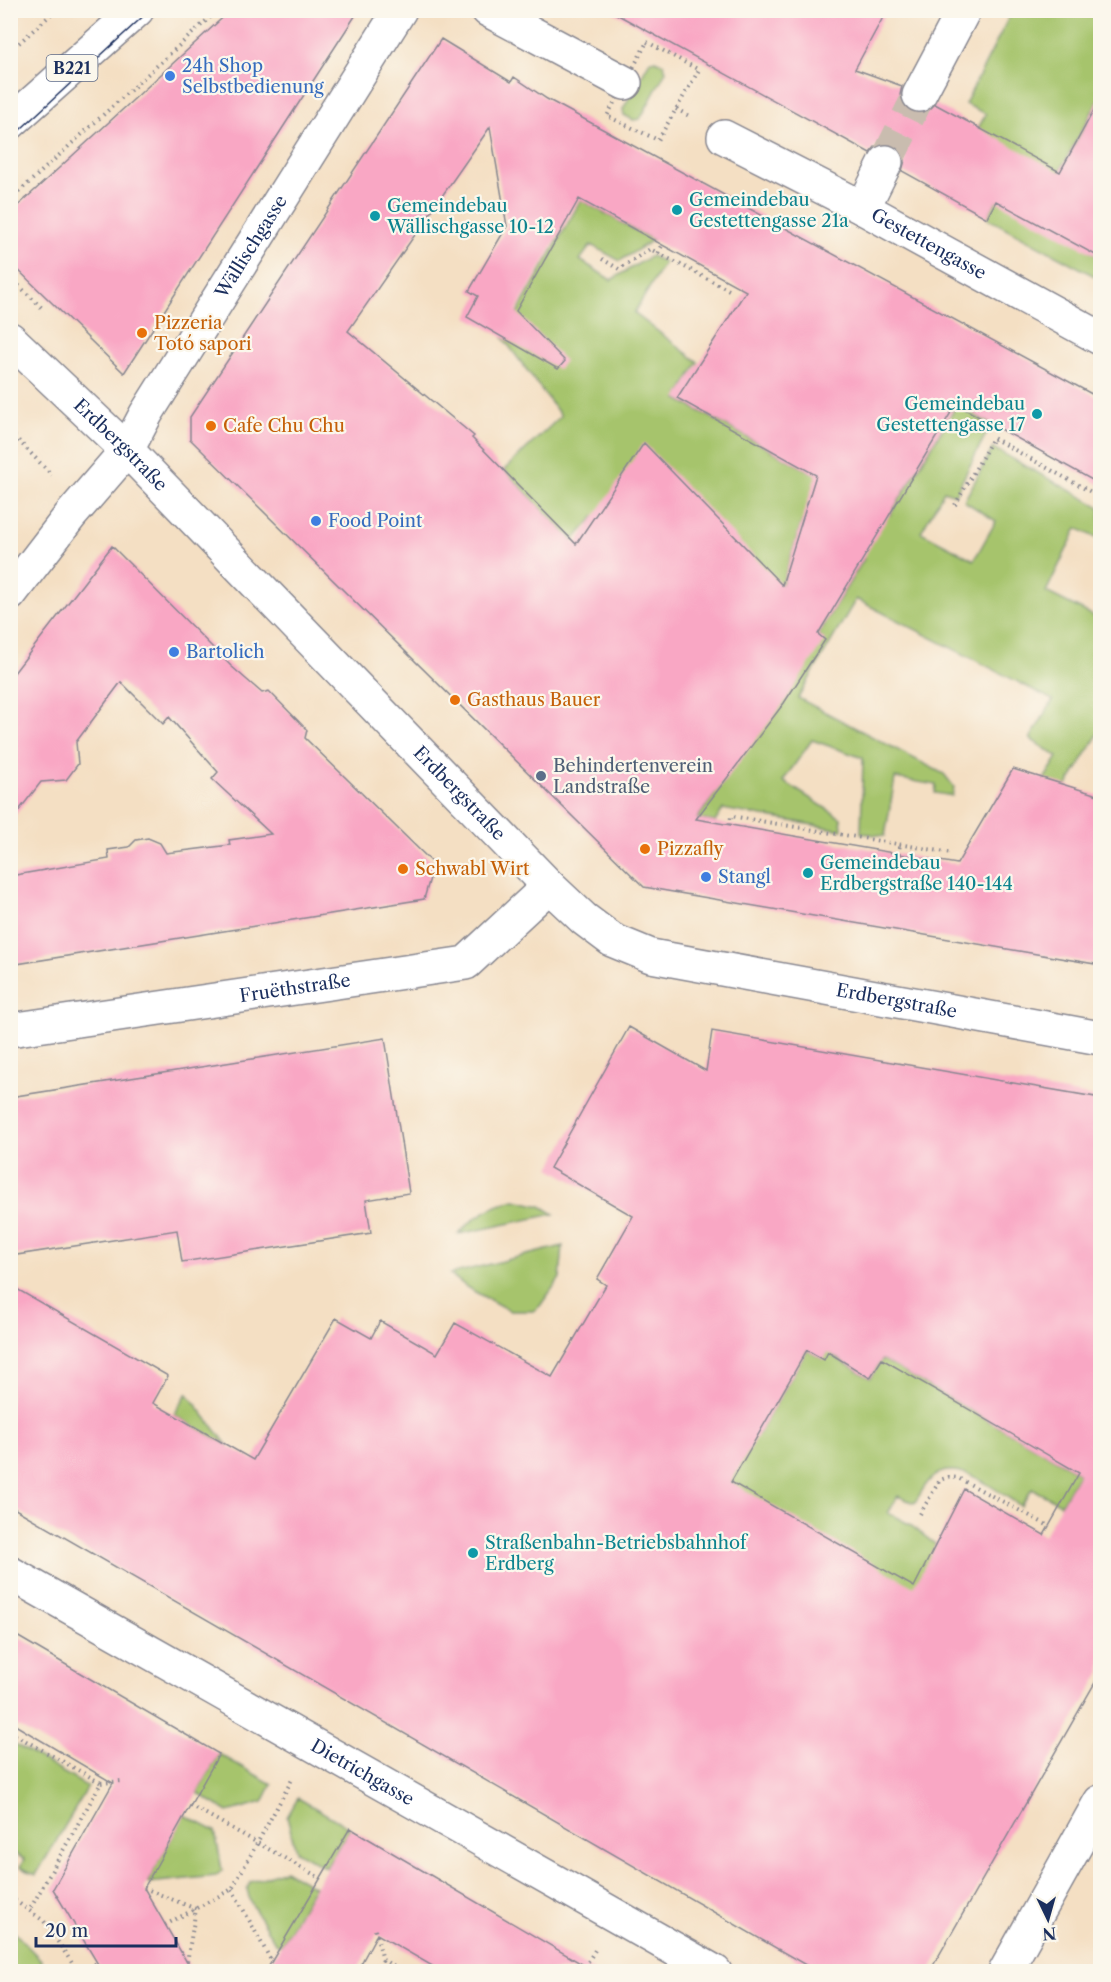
<svg xmlns="http://www.w3.org/2000/svg" width="1111" height="1982" font-family="'Libre Caslon Text',serif">
  <style>
    .green { fill: #a6c46c; stroke: #607a65; stroke-width: 1.5 }
    .building { fill: #f9a7c4; fill-rule: evenodd }
    .lines { fill: none; stroke-linecap: round; stroke-linejoin: round }
    .minor-tunnel { stroke: #c9bcaf; stroke-width: 33; stroke-dasharray: 33 16; stroke-linecap: butt }
    .minor-casing { stroke: #888790; stroke-width: 36 }
    .major-casing { stroke: #888790; stroke-width: 36 }
    .path { stroke: #888790; stroke-width: 4; stroke-dasharray: 1.5 4.5; stroke-linecap: butt }
    .minor { stroke: #fff; stroke-width: 33 }
    .major { stroke: #fff; stroke-width: 33 }
    .tram { stroke: #1b2f5e; stroke-width: 1.5 }
    .shop-dot { fill: #3f7fe0; stroke: #fbf7ec; stroke-width: 2 }
    .culture-dot { fill: #0f9aa8; stroke: #fbf7ec; stroke-width: 2 }
    .food-dot { fill: #e8710a; stroke: #fbf7ec; stroke-width: 2 }
    .service-dot { fill: #5c6f8a; stroke: #fbf7ec; stroke-width: 2 }
    .labels { text-anchor: middle; stroke-width: 4.5; stroke-linejoin: round; paint-order: stroke }
    .shield { fill: #fbf7ec; stroke: #5e6b89; stroke-width: 1.5 }
    .shield-label { font-size: 16px; font-weight: bold; fill: #1b2f5e }
    .shop-label { font-size: 18px; fill: #366cbe; stroke: #fbf7ec; text-anchor: start }
    .culture-label { font-size: 18px; fill: #0d838f; stroke: #fbf7ec; text-anchor: start }
    .street-label { font-size: 18px; fill: #1b2f5e; stroke: #fbf7ec }
    .food-label { font-size: 18px; fill: #c56008; stroke: #fbf7ec; text-anchor: start }
    .service-label { font-size: 18px; fill: #4e5e75; stroke: #fbf7ec; text-anchor: start }
  </style>
  <rect width="100%" height="100%" fill="#fbf7ec"/>
  <filter id="ink" filterUnits="userSpaceOnUse"><feTurbulence type="fractalNoise" baseFrequency=".0167" numOctaves="2"/><feDisplacementMap in="SourceGraphic" scale="12" xChannelSelector="R" yChannelSelector="G"/><feConvolveMatrix kernelMatrix="1 2 1 2 8 2 1 2 1" color-interpolation-filters="sRGB"/></filter>
  <filter id="wash" filterUnits="userSpaceOnUse"><feTurbulence type="fractalNoise" baseFrequency=".008" numOctaves="4" result="noise"/><feDisplacementMap in="SourceGraphic" scale="24" xChannelSelector="R" yChannelSelector="G"/><feGaussianBlur stdDeviation="1.35" result="paint"/><feColorMatrix in="noise" values="0 0 0 0 0 0 0 0 0 0 0 0 0 0 0 0 0 1.4 0 .05"/><feComposite in="paint" operator="in"/></filter>
  <g filter="url(#wash)">
    <rect width="100%" height="100%" fill="#f4dfc3"/>
    <path class="green" d="M1012,11H1100V97L1051,188L978,128L986,114L965,104Z
      M655,60L664,64L666,71L640,119L633,120L624,115L623,109L650,61Z
      M1001,192L1100,258V279L987,218Z
      M581,200L653,240L620,261L591,245L580,260L611,280L651,256L665,262L634,313L698,362L677,399L890,515L957,405L991,424L955,495L944,491L921,532L974,560L996,521L964,501L993,448L1100,507V540L1077,528L1046,592L1100,619V731L1029,848L1008,837L1058,757L1030,739L1053,700L856,599L798,698L944,774L954,787L952,796L935,793L936,785L895,778L885,836L861,833L863,758L812,740L783,781L841,818L842,830L723,809L715,822L697,819L824,640L818,634L864,559L830,534L802,521L782,585L595,516L573,541L504,470L561,416L503,338Z
      M515,1200L541,1206L554,1214L459,1234C475,1215 492,1206 515,1200Z
      M563,1246L560,1278L540,1306L533,1311H510L468,1288L450,1274Z
      M833,1343V1356L870,1378L882,1359L1079,1473L1061,1504L1032,1489L1021,1506C997,1492 955,1453 930,1480C923,1487 920,1496 914,1503L898,1496L888,1513L909,1524L936,1545L963,1649L728,1480L755,1435H758L807,1350L823,1359Z
      M187,1393L228,1446L174,1415Z
      M11,1742L88,1787L36,1875L20,1867L24,1859L11,1851Z
      M219,1754L272,1784L263,1802L228,1812L197,1793Z
      M298,1798L350,1828L326,1868L296,1851L287,1817Z
      M184,1815L215,1831L222,1870L216,1876L147,1883Z
      M285,1870L314,1887L281,1945L275,1943L250,1901L247,1889L250,1882Z
      M15,1933L42,1961L40,1971H11V1938Z"/>
    <g id="blocks">
      <path class="building" d="M231,10H359L124,373L10,262V213Z
        M609,10H887L855,69L902,86L900,95L903,104L911,112L920,114L928,111L935,104L1060,172L1101,97V258L996,201L987,218L902,171L905,160L902,152L895,146L884,143L876,146L870,153Z
        M441,39L511,82L514,77L547,99L1101,399V485L956,404L818,634L825,640L784,703L696,819L957,864L1013,769L1101,796V965L644,887L190,439V417ZM490,127L507,226L469,291L478,296L467,317L558,369L565,361L516,311L579,199L746,291L677,398L816,475L782,585L644,443L576,544L472,438L474,436L348,331Z
        M112,546L231,666L262,693L269,691L307,730L305,738L434,864L424,899L10,965V876L109,859L108,850L129,847L136,840L148,838L160,843L166,853L230,845L229,840L271,834L212,779L218,772L169,717L163,724L121,682L76,742L78,764L66,780L41,782L10,822V678Z
        M629,1027L706,1071L712,1031L1101,1098V1672L930,1971H816L10,1506V1285L168,1376L153,1403L253,1460L336,1318L371,1338L380,1321L437,1354L455,1323L552,1377L606,1285L597,1279L633,1216L550,1168ZM807,1350L824,1360L828,1352L870,1378L882,1359L1079,1473L1044,1535L964,1489L914,1587L731,1482Z
        M385,1038L409,1193L366,1200L371,1233L182,1262L177,1230L10,1256V1097Z
        M10,1632L219,1754L144,1888L192,1971H102L53,1889L113,1783L10,1722Z
        M350,1828L594,1971H441L377,1934L357,1971H266Z"/>
    </g>
  </g>
  <g filter="url(#ink)">
    <use href="#blocks" fill-opacity="0" stroke="#888790" stroke-width="1.5"/>
    <g class="lines">
      <path class="minor-tunnel" d="M886,162L919,95"/>
      <defs>
        <g id="minor">
          <path d="M488,10L625,83"/>
          <path d="M919,95L964,10"/>
          <path id="s1" d="M724,137L863,208L1100,338"/>
          <path d="M863,208L886,162"/>
          <path id="s2" d="M10,339L127,450L549,886L584,919L612,940L651,956L1100,1038"/>
          <path id="s3" d="M10,594L70,516L127,450L146,414L400,10"/>
          <path id="s4" d="M10,1030L466,963L549,886"/>
          <path id="s5" d="M10,1573L715,1972"/>
          <path d="M1005,1972L1100,1802"/>
        </g>
        <path id="major" d="M10,123L137,10"/>
      </defs>
      <use href="#minor" class="minor-casing"/>
      <use href="#major" class="major-casing"/>
      <path class="path" d="M647,42L699,70L658,140L607,116Z
        M10,51L56,10
        M676,109L691,117
        M10,200L218,10
        M658,253L663,244
        M602,259L619,269L650,249L731,291
        M10,277L44,310
        M10,432L52,475
        M955,505L993,438L1100,497
        M730,825L731,816L951,853
        M898,854L900,845
        M920,1514L940,1480L949,1477L958,1478L1049,1526
        M10,1732L101,1783L29,1911
        M101,1783L121,1781
        M190,1805L320,1878
        M144,1888L196,1909L187,1962
        M232,1889L272,1962
        M10,1897L44,1921L78,1972
        M165,1925L232,1889L293,1778
        M375,1930L383,1960L403,1972
        M585,1967L595,1950
        M78,1972L97,1963
        M376,1972L383,1960"/>
      <use href="#minor" class="minor"/>
      <use href="#major" class="major"/>
      <path class="tram" d="M10,139L150,10"/>
    </g>
  </g>
  <g class="shop-dot">
    <circle cx="170" cy="76" r="6"/>
    <circle cx="316" cy="521" r="6"/>
    <circle cx="174" cy="652" r="6"/>
    <circle cx="706" cy="877" r="6"/>
  </g>
  <g class="culture-dot">
    <circle cx="677" cy="210" r="6"/>
    <circle cx="375" cy="216" r="6"/>
    <circle cx="1037" cy="414" r="6"/>
    <circle cx="808" cy="873" r="6"/>
    <circle cx="473" cy="1553" r="6"/>
  </g>
  <g class="food-dot">
    <circle cx="142" cy="333" r="6"/>
    <circle cx="211" cy="426" r="6"/>
    <circle cx="455" cy="700" r="6"/>
    <circle cx="645" cy="849" r="6"/>
    <circle cx="403" cy="869" r="6"/>
  </g>
  <circle class="service-dot" cx="541" cy="776" r="6"/>
  <g class="labels">
    <rect class="shield" x="46.5" y="55" width="51" height="26" rx="4.5"/>
    <g class="shield-label">
      <text x="72" y="74">B221</text>
    </g>
    <g class="shop-label">
      <text x="182" y="72">24h Shop<tspan x="182" dy="21">Selbstbedienung</tspan></text>
      <text x="328" y="527">Food Point</text>
      <text x="186" y="658">Bartolich</text>
      <text x="718" y="883">Stangl</text>
    </g>
    <g class="culture-label">
      <text x="689" y="206">Gemeindebau<tspan x="689" dy="21">Gestettengasse 21a</tspan></text>
      <text x="387" y="212">Gemeindebau<tspan x="387" dy="21">Wällischgasse 10-12</tspan></text>
      <text x="1025" y="410" text-anchor="end">Gemeindebau<tspan x="1025" dy="21">Gestettengasse 17</tspan></text>
      <text x="820" y="869">Gemeindebau<tspan x="820" dy="21">Erdbergstraße 140-144</tspan></text>
      <text x="485" y="1549">Straßenbahn-Betriebsbahnhof<tspan x="485" dy="21">Erdberg</tspan></text>
    </g>
    <g class="street-label">
      <text dy="6" stroke="none"><textPath href="#s1" startOffset="231">Gestettengasse</textPath></text>
      <text dy="6" stroke="none"><textPath href="#s3" startOffset="424">Wällischgasse</textPath></text>
      <text dy="6" stroke="none"><textPath href="#s2" startOffset="153">Erdbergstraße</textPath></text>
      <text dy="6" stroke="none"><textPath href="#s2" startOffset="639">Erdbergstraße</textPath></text>
      <text dy="6" stroke="none"><textPath href="#s4" startOffset="288">Fruëthstraße</textPath></text>
      <text dy="6" stroke="none"><textPath href="#s2" startOffset="1143">Erdbergstraße</textPath></text>
      <text dy="6" stroke="none"><textPath href="#s5" startOffset="405">Dietrichgasse</textPath></text>
    </g>
    <g class="food-label">
      <text x="154" y="329">Pizzeria<tspan x="154" dy="21">Totó sapori</tspan></text>
      <text x="223" y="432">Cafe Chu Chu</text>
      <text x="467" y="706">Gasthaus Bauer</text>
      <text x="657" y="855">Pizzafly</text>
      <text x="415" y="875">Schwabl Wirt</text>
    </g>
    <g class="service-label">
      <text x="553" y="772">Behindertenverein<tspan x="553" dy="21">Landstraße</tspan></text>
    </g>
  </g>
  <rect width="1111" height="1982" fill="none" stroke="#fbf7ec" stroke-width="36"/>
  <g transform="translate(1048 1919) rotate(175)" stroke="#fbf7ec" stroke-width="4.5" paint-order="stroke">
  <path d="M0-4.5L10 22L0 15L-10 22Z" fill="#1b2f5e"/>
  <text y="-9" font-size="16" font-weight="bold" text-anchor="middle" fill="#1b2f5e">N</text>
  </g>
  <path d="M36 1937v9h140v-9" fill="none" stroke="#1b2f5e" stroke-width="3"/>
  <text x="45" y="1937" font-size="18" fill="#1b2f5e" stroke="#fbf7ec" stroke-width="4.5" paint-order="stroke">20 m</text>
</svg>
